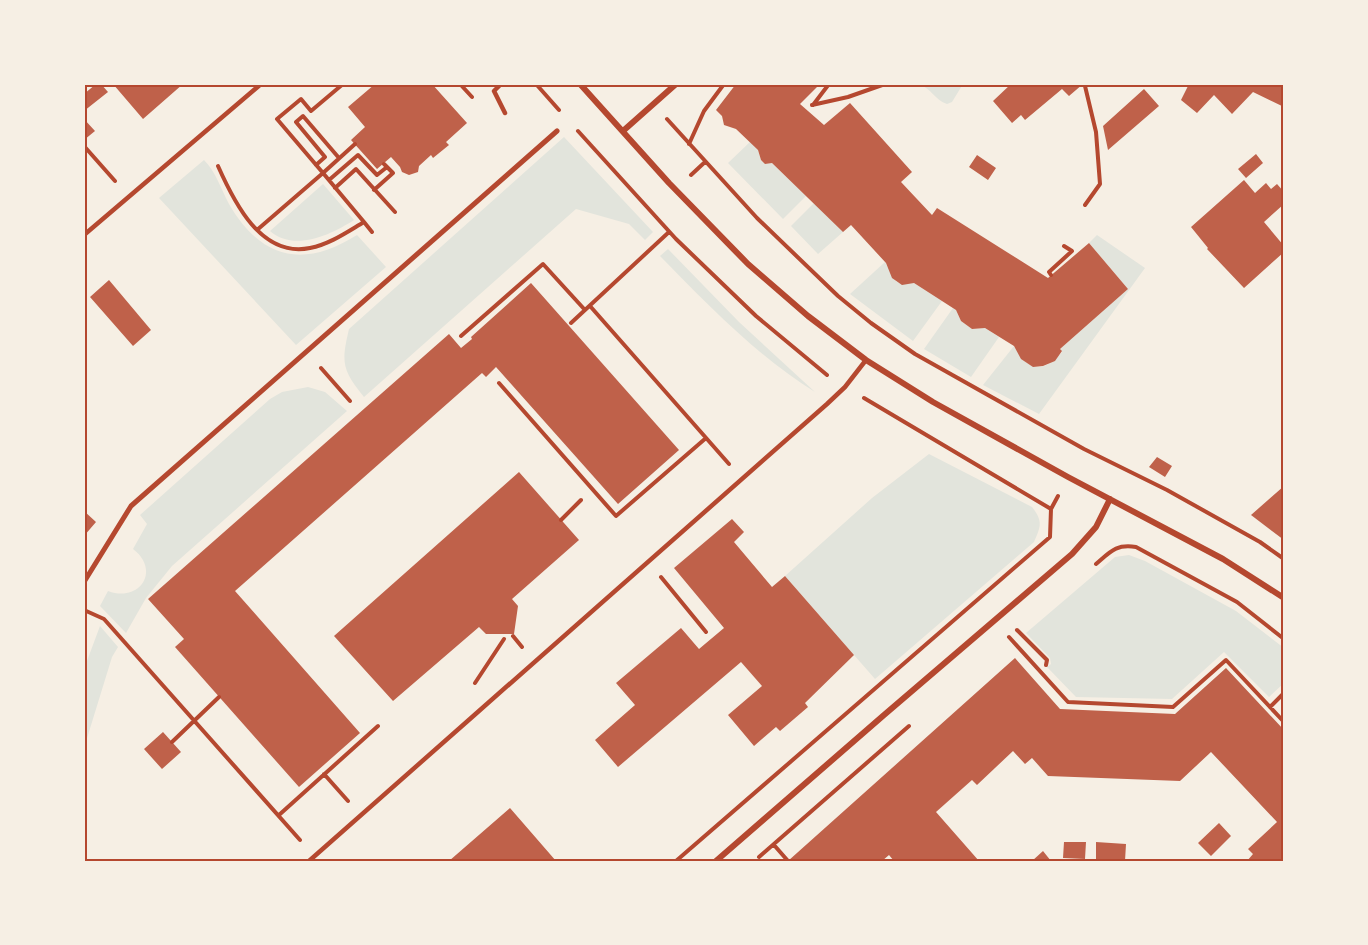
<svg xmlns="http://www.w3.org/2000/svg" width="1368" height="945" font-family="Signika,sans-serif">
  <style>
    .green { fill: #e2e4dc }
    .building { fill: #bf614a }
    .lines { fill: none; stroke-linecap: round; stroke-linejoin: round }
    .path { stroke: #b5482f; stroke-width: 4 }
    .service { stroke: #b5482f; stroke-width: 4.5 }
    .pedestrian { stroke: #b5482f; stroke-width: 5 }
    .minor { stroke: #b5482f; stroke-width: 6 }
    .neatline { fill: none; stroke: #b5482f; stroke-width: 2 }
  </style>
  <rect width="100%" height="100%" fill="#f6efe4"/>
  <path class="green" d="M919,84H963L952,102L947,104C935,100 932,89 919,84Z
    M564,137L653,232L645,240L629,224L576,209L364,397C342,370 341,363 349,329Z
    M750,142L758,150L761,160L765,164L772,163L806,196L783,219L728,163Z
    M204,160C216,172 221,189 229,204C261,259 303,269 357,235L386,267L296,345L159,198Z
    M323,184L354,220C331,235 294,252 270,231Z
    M814,203L843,232L818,254L791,226Z
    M1097,235L1145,268L1039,414L983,385L1014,346C1027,370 1043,375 1062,352L1060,349L1128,289L1089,243Z
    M668,249L739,322L815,392C756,355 709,306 660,256Z
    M885,262C894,278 892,286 914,283L942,301L913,341L850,294Z
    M953,308L956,310L961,321L972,329L985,328L999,337L971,377L924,349Z
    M308,387L325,392L347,411L172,566L146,598L126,633L100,606L108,591C140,603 161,570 133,549L147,524L140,515L270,399L282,392Z
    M929,454L1032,507C1043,521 1041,526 1034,542L875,679L785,576L872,498Z
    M1129,555L1145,561L1236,611L1284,648V683L1269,697L1224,652L1172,699L1076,697L1047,667L1051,664L1050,658L1026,633L1115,557Z
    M100,626L118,647L112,657L84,748V669Z"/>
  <path class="building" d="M96,84H101L108,92L84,111V94Z
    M113,84H183L143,119Z
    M375,84H432L467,123L446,142L449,145L433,158L431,155L419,166L418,172L409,175L402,172L400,167L391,157L377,169L351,140L365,127L348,107Z
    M736,84H820L800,104L824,125L850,103L912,172L901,182L932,215L937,208L1048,278L1089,243L1128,289L1060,349L1062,351L1055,361L1043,366L1033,367L1021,359L1014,346L985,328L972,329L961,321L956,310L914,283L902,285L892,278L886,263L851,225L843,232L772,163L765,164L761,160L758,150L736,129L724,125L722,116L716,110Z
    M1011,84H1083L1069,96L1062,89L1025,120L1021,115L1012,123L993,101Z
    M1189,84H1284V107L1253,92L1232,114L1214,95L1197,113L1181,100Z
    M1144,89L1159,106L1108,150L1103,126Z
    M84,119L95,131L84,140Z
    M1256,154L1263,163L1246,178L1238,169Z
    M977,155L996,168L988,180L969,167Z
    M1244,180L1255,193L1266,183L1271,189L1277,184L1284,192V204L1264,222L1284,246V252L1244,288L1207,249L1208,248L1191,227Z
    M109,280L151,330L133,346L90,297Z
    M531,283L679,450L618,504L496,367L486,377L482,373L235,591L360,733L299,787L175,647L184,639L148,599L449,334L461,348L472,339L471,337Z
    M1157,457L1172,466L1165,477L1149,467Z
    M519,472L579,540L512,599L518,606L514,634H486L479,627L393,701L334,636Z
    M1284,486V540L1251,515Z
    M84,511L96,522L84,536Z
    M732,519L744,532L734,542L772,587L785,576L854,655L805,703L808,707L780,731L776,727L754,746L728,715L762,686L741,662L618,767L595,740L635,705L616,683L681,628L699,649L724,628L674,568Z
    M1015,658L1060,709L1175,714L1226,668L1284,730V861H1247L1253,854L1248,849L1277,822L1211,752L1180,781L1048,776L1032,758L1025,764L1013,751L977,785L972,780L936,812L979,861H894L889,855L882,861H788Z
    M163,732L181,752L162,769L144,749Z
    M510,808L556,861H449Z
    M1219,823L1231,836L1211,856L1198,843Z
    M1064,842H1086L1085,859L1063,858Z
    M1096,842L1126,844L1125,861H1096Z
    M1043,851L1051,861H1032Z"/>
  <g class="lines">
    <path class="path" d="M460,84L472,97
      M536,84L559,110
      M1085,86L1096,132L1100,184L1085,205
      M812,105L848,97L885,84
      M813,105L829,84
      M667,119L757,218L838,296L871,323L915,354L1084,449L1167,490L1260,542L1284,559
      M578,131L676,239L756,316L827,375
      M355,144L323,173L364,222
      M689,144L704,111L724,84
      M84,146L115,181
      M316,165L325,157L296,122L303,116L339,158
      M218,166C234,202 261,258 310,248C330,244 347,232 364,222L372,232
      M691,175L705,162
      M329,180L358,155L377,175L387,167
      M335,188L356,169L395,212
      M374,190L393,173L384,164
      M257,230L323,173L277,119L301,99L311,111L343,84
      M1051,275L1049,272L1072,251L1064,246
      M590,306L729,464
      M571,323L669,232
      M461,336L543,264L585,310
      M321,368L350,401
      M499,383L616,516L706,438
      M1051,509L1058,496
      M561,520L581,500
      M1096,564C1111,551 1116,544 1136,547L1237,602L1284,639
      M661,577L706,632
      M84,610L104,619L300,840
      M1017,630L1047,660L1046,665
      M513,636L522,647
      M1009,637L1068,702L1173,707L1226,660L1284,722
      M475,683L504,639
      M1270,707L1284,693
      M172,742L219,697
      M324,774L348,801
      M279,815L378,726
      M774,845L788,861
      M759,857L909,726
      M676,861L1050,537L1051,509L864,398"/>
    <path class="service" d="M501,84L494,91L505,113
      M84,235L261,84
      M309,861C482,709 654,555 827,404L845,387L866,360"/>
    <path class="pedestrian" d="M84,582L131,506L557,131"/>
    <path class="minor" d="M580,84L669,183L748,264L808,316L866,360L933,402L1068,477L1223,559L1284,598
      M623,131L676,84
      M716,861L884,715L1072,554L1096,527L1110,499"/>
  </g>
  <rect width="1368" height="945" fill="none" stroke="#f6efe4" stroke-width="171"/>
  <rect x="86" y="86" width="1196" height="774" class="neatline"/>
</svg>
